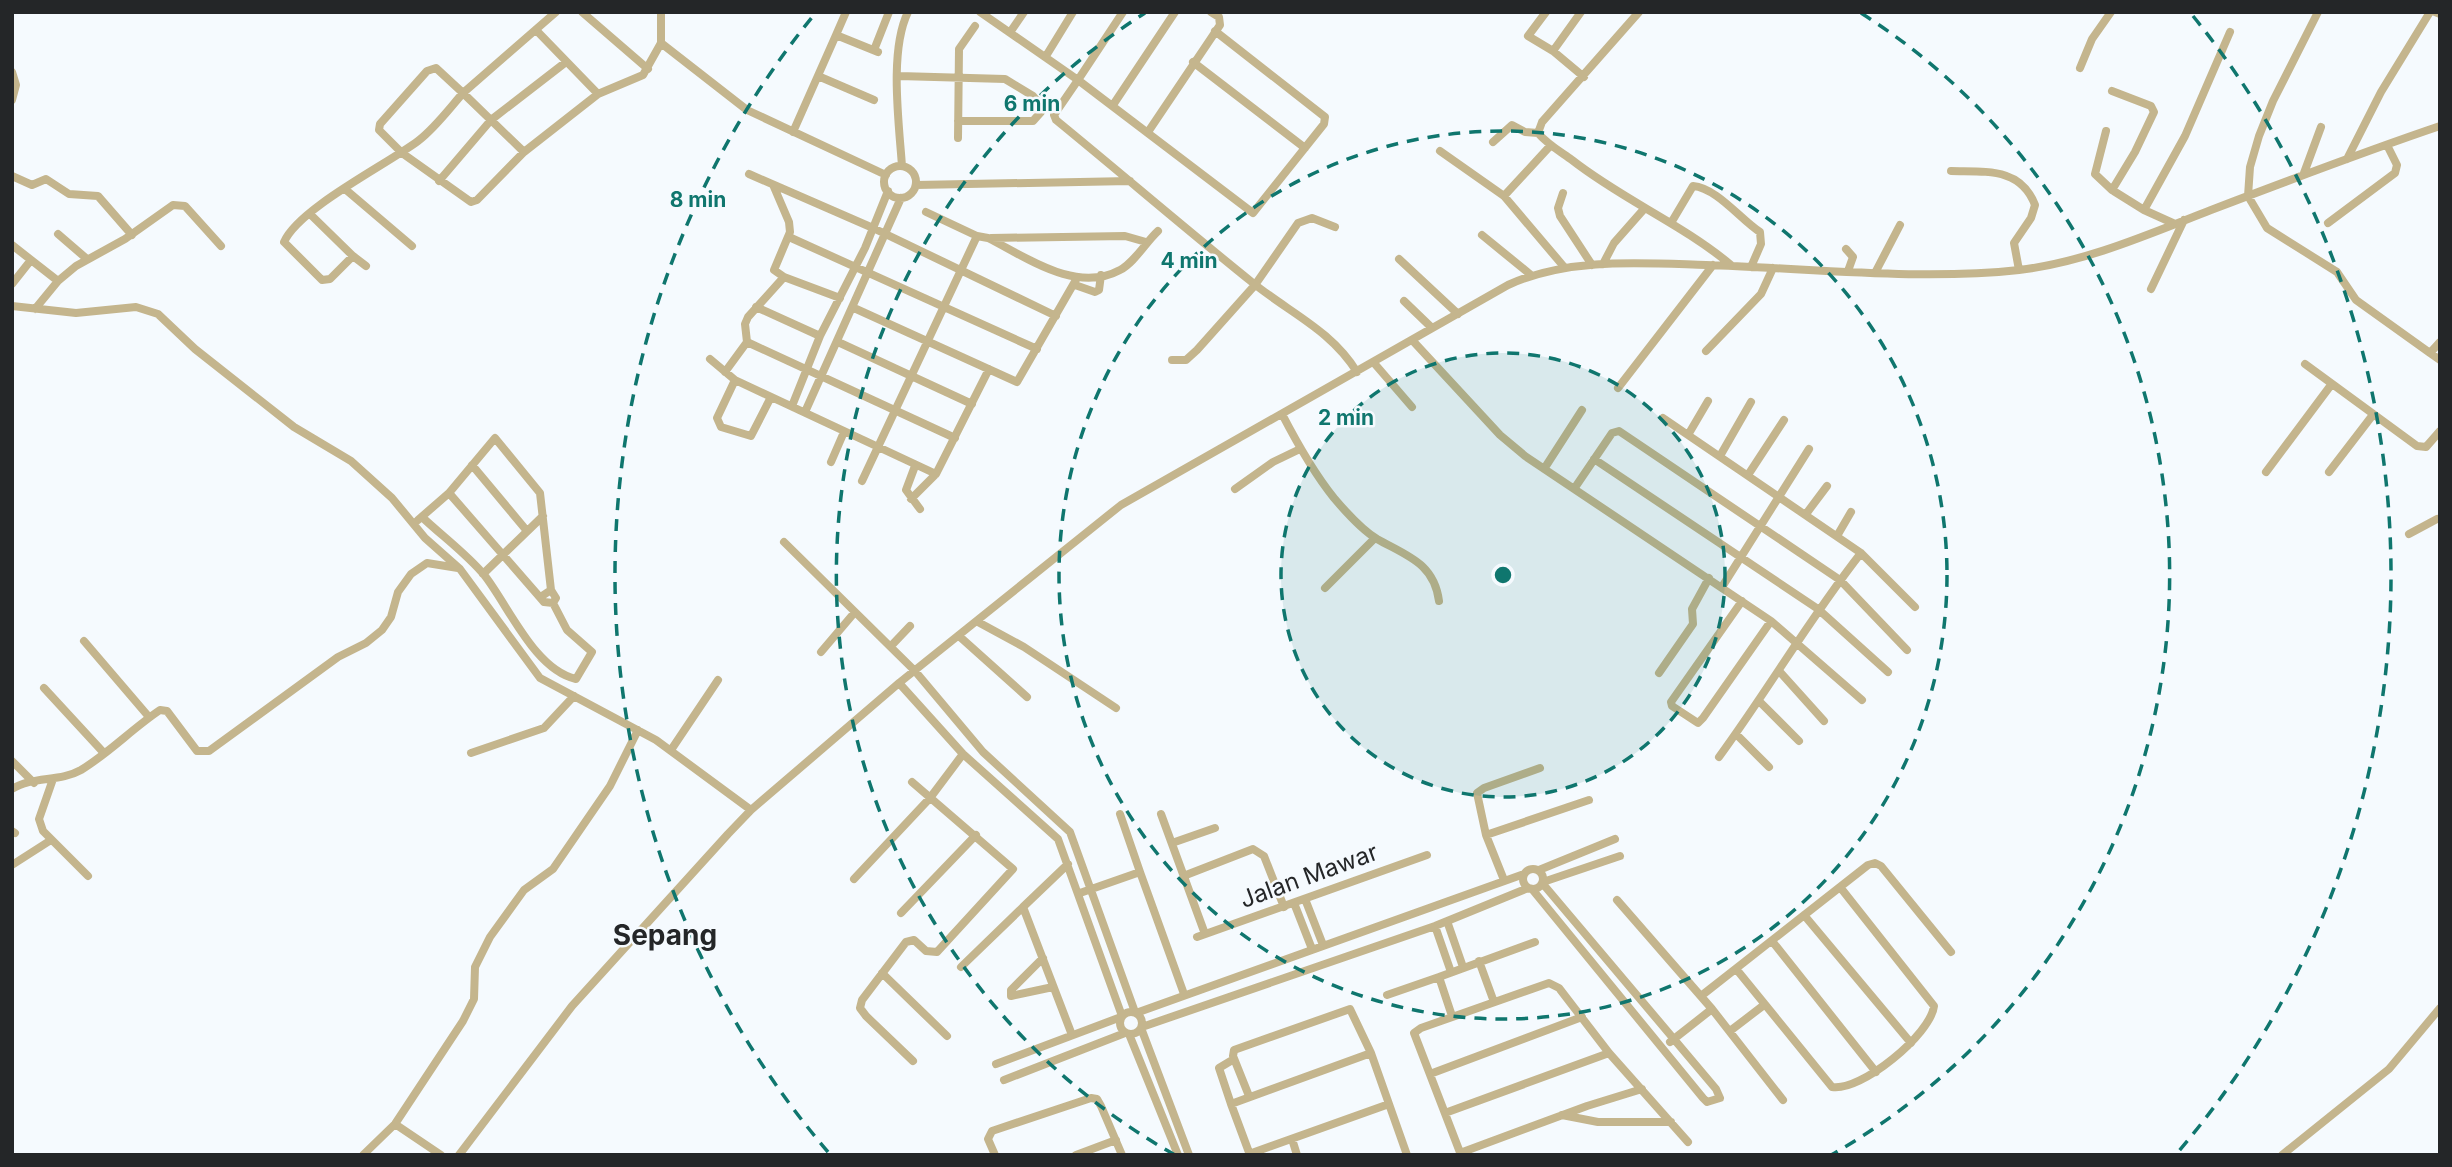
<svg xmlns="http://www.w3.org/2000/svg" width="2452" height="1167" font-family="Inter,sans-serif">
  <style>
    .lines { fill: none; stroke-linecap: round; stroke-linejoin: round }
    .minor { stroke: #c4b58d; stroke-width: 8 }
    .ring { fill: none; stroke: #0f766e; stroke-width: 3.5; stroke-dasharray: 12 9 }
    .labels { text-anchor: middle; stroke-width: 5; stroke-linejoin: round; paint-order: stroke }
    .street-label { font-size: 24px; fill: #242628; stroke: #f5fafe }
    .quarter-label { font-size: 28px; font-weight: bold; fill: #242628; stroke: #f5fafe }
    .centre { fill: #0f766e; stroke: #f5fafe; stroke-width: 3.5 }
    .ring-label { font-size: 21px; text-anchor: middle; font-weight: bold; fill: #0f766e; stroke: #f5fafe; stroke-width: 5; stroke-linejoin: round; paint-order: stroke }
  </style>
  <rect width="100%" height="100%" fill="#f5fafe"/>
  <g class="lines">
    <path class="minor" d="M582,12L648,69
      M846,12L836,35L878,52
      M980,12L1078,80L1054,115L1056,120C1122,174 1187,230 1253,283C1290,313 1331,330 1357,372
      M1123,12L1078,80L1253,213L1324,124L1325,117L1215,31
      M1546,12L1528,36L1553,51L1584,77
      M1639,12L1542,122L1538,133C1547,144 1561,152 1572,160C1623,200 1682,224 1731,265
      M2318,12L2273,101L2259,136L2250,167L2248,196L2267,228L2337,272L2356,300L2430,353L2440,342
      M2435,12L2440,14
      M536,30L598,94
      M1011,31L1024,12
      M661,43L747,110L886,175
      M874,50L889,12
      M1553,51L1581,12
      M1046,56L1073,12
      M1193,62L1305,148
      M2080,68L2092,39L2111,12
      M12,72L16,85L12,100
      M818,76L874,100
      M899,76L1005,79L1033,96L1041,106V112L1033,121H958
      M2112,91L2151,106L2154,112L2135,152L2112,190L2144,210L2175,224
      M1113,105L1175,12
      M2106,131L2095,174L2112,190
      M793,132L836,35
      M1148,132L1220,25L1219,17L1211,12
      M958,138L959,49L975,26
      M1493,142L1512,125L1525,132L1538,133
      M1440,151L1504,196L1565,268
      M524,152L463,93L556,12
      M2347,159L2381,92L2430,12
      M902,166C899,123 889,51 908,12
      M884 182a16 16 0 1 1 32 0a16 16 0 1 1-32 0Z
      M1951,171C1985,172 2021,167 2035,205L2031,218L2014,243L2019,270
      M2304,173L2321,127
      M749,174L873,228L1056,316
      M12,176L32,185L46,179L69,194L98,196L132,235
      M439,181L491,120L566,62
      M916,185L1130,181
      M774,187L789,222L790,232L774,270L784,277L840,298
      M345,189L412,246
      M1563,193L1558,208L1560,216L1592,265
      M1504,196L1551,145
      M2144,210L2185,136L2230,32
      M926,212L977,236L988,238C1026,257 1076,294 1120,270C1134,263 1146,242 1158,231
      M310,214L353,256
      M1671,223L1693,186C1717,188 1741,220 1760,232L1761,244L1751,267
      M2328,223L2395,173L2397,165L2387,145
      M58,234L87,259
      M1482,235L1531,275
      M789,237L1037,349
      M991,238L1125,236L1146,242
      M12,245L58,281
      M1846,249L1853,257L1848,271
      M1399,259L1458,314
      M1603,264L1614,243L1644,209
      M366,266L353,256L330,279L322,280L284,242C299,208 386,165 418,141C435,128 449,109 463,93L436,68L427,71L380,124L379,130L402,153L471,202L477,200L524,152L598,94L643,75L661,43V12
      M1876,271L1900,225
      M12,284L31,260
      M1075,285L1095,292L1099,290L1101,275
      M2151,289L2184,220
      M1404,301L1432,328
      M12,306L76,313L136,307L158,314L195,349L294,427L351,461L392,498L425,538L460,569L540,678L656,740L751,810
      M756,307L820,336
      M854,308L1017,382L1077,278
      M35,309L58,281L76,266L125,239L173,205L185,206L221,246
      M1413,341L1500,435L1525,456L1771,621L1862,700
      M747,342L955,438
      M838,342L972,404
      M1706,351L1761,294L1773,268
      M2430,353L2440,360
      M710,359L735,380L936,474
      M1172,360H1186L1197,350L1255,285L1298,223L1312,218L1335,227
      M1374,363L1412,407
      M2305,364L2417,446L2426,447L2440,431
      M725,372L747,342L745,324L748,317L784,277
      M735,380L717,418L721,427L751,436L771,397
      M1618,388L1713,265
      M792,406L820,336L865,248L888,191
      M805,412L901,198
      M1282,414C1297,443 1313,472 1334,498C1345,511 1362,530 1377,539C1407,556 1434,563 1439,601
      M1663,418L1861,553L1915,607
      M1688,435L1708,401
      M1720,456L1751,402
      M1594,459L1818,609L1888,672
      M831,462L844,432
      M472,465L527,531
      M915,466L906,490L920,509
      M1544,469L1582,410
      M2266,472L2331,385
      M2329,472L2372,416
      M1748,475L1784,420
      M862,481L977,236
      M1235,489L1273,462L1300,449
      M1574,489L1612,433L1619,431L1840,580L1907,650
      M449,493L544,602L553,603L556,598L551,590L542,596
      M911,499L936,474L989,369
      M1806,514L1827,486
      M422,517C442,536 468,555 485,576C509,607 535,670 576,679L592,652L567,630L553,603
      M418,520L449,493L495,438L540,493L551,590
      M2409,534L2437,519
      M1837,536L1851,512
      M784,542L915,671L983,752L1070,832L1135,1012
      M483,574L543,516
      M1722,587L1809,449
      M1325,588L1375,538
      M1742,601L1671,702L1672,706L1698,723L1703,718L1771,621
      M978,622L1024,647L1116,708
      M959,636L1027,697
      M84,641L149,717
      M891,646L910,626
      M821,652L855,612
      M1779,671L1824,721
      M1659,673L1693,624L1692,609L1709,578
      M899,683L963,754L1058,839L1122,1016
      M44,688L103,752
      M1759,701L1799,741
      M1736,734L1769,767
      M671,750L718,680
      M471,753L544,728L574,696
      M1719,757C1768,690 1810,618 1861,553
      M12,761L34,783
      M53,779L39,819L43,831L88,876
      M912,782L1013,869L937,952L926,951L914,940L906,942L862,1000L860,1008L866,1016L913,1061
      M12,789C32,776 60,782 81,770C109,753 133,728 160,710L167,711L197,751H209L338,657L366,643L382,630L391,617L398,592L411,574L427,563L458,568
      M1120,814L1140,872
      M1161,814L1205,934
      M12,831L15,833
      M1486,835L1589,800
      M1172,843L1215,828
      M1068,864L1023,907L1072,1035
      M12,865L51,840
      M1523 879a10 10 0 1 1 20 0a10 10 0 1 1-20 0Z
      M1539,870L1615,839
      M1186,875L1253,849L1264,856L1284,907
      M854,879L930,798L963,754
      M1504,880L1486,835L1477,793L1484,788L1540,768
      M1543,882L1620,856
      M1532,889L1703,1098L1707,1102L1720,1098L1716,1089L1543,884
      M1080,893L1140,872L1184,994
      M1305,899L1323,945
      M1617,900L1712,1009
      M1294,903L1312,949
      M901,913L976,835
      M1804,915L1911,1043
      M1447,921L1463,967
      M1435,926L1451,972
      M1197,937L1427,855
      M1772,941L1876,1072
      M1479,961L1494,1002
      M961,967L1023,907
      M1737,970L1832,1087C1861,1092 1931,1034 1934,1006L1840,887
      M882,973L947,1036
      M1439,977L1535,942
      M1387,995L1439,977L1452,1016
      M1011,996V990L1043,958
      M1011,996L1053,987
      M1701,996L1868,865L1875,863L1881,866L1951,952
      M1120 1023a11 11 0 1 1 22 0a11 11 0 1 1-22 0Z
      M1136,1013L1524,874
      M1142,1027L1435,926L1528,888
      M1141,1028L1189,1155
      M1730,1031L1764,1005
      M1129,1034L1178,1155
      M1670,1042L1712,1009L1783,1100
      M996,1064L1121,1017
      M1430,1074L1582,1017
      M1004,1080L1125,1033
      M1249,1096L1233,1056L1234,1050L1350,1009L1371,1053L1407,1155
      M1231,1104L1219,1068L1234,1059
      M1445,1113L1609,1053
      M1562,1115L1598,1122H1671
      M395,1124L441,1155
      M1292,1139L1297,1155
      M1460,1153L1587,1106L1642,1089
      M1249,1154L1389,1104
      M363,1155L395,1124L463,1021L474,999L475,967L490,937L524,890L553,869L610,786L638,730
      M459,1155L572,1006L728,834L751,810L899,683L1121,505L1508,285C1569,257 1641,263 1706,265C1807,268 1919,281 2019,270C2086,262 2149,234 2211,210C2287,181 2363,152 2440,126
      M995,1155L988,1139L992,1131L1091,1098L1097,1099L1101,1106L1122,1155
      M1076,1155L1116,1140
      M1250,1155L1231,1104L1371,1053
      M1461,1155L1414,1033L1421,1028L1549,983L1559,988L1609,1053L1688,1142
      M2282,1155L2389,1069L2440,1008"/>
  </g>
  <circle cx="1503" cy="575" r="222" fill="#0f766e" fill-opacity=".12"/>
  <g class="ring">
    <circle cx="1503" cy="575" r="222"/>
    <circle cx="1503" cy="575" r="444"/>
    <path d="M1175 1155A666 666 0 0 1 1145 13M1861 13A666 666 0 0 1 1831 1155"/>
    <path d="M828 1152A888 888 0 0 1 813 16M2193 16A888 888 0 0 1 2178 1152"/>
  </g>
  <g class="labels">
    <g class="street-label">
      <text transform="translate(1309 876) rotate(-20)" y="8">Jalan Mawar</text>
    </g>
    <g class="quarter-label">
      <text x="665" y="945">Sepang</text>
    </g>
  </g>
  <circle cx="1503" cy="575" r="10" class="centre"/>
  <g class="ring-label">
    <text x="1032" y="111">6 min</text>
    <text x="698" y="207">8 min</text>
    <text x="1189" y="268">4 min</text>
    <text x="1346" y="425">2 min</text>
  </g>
  <rect width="2452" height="1167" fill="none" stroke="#242628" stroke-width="28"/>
</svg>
